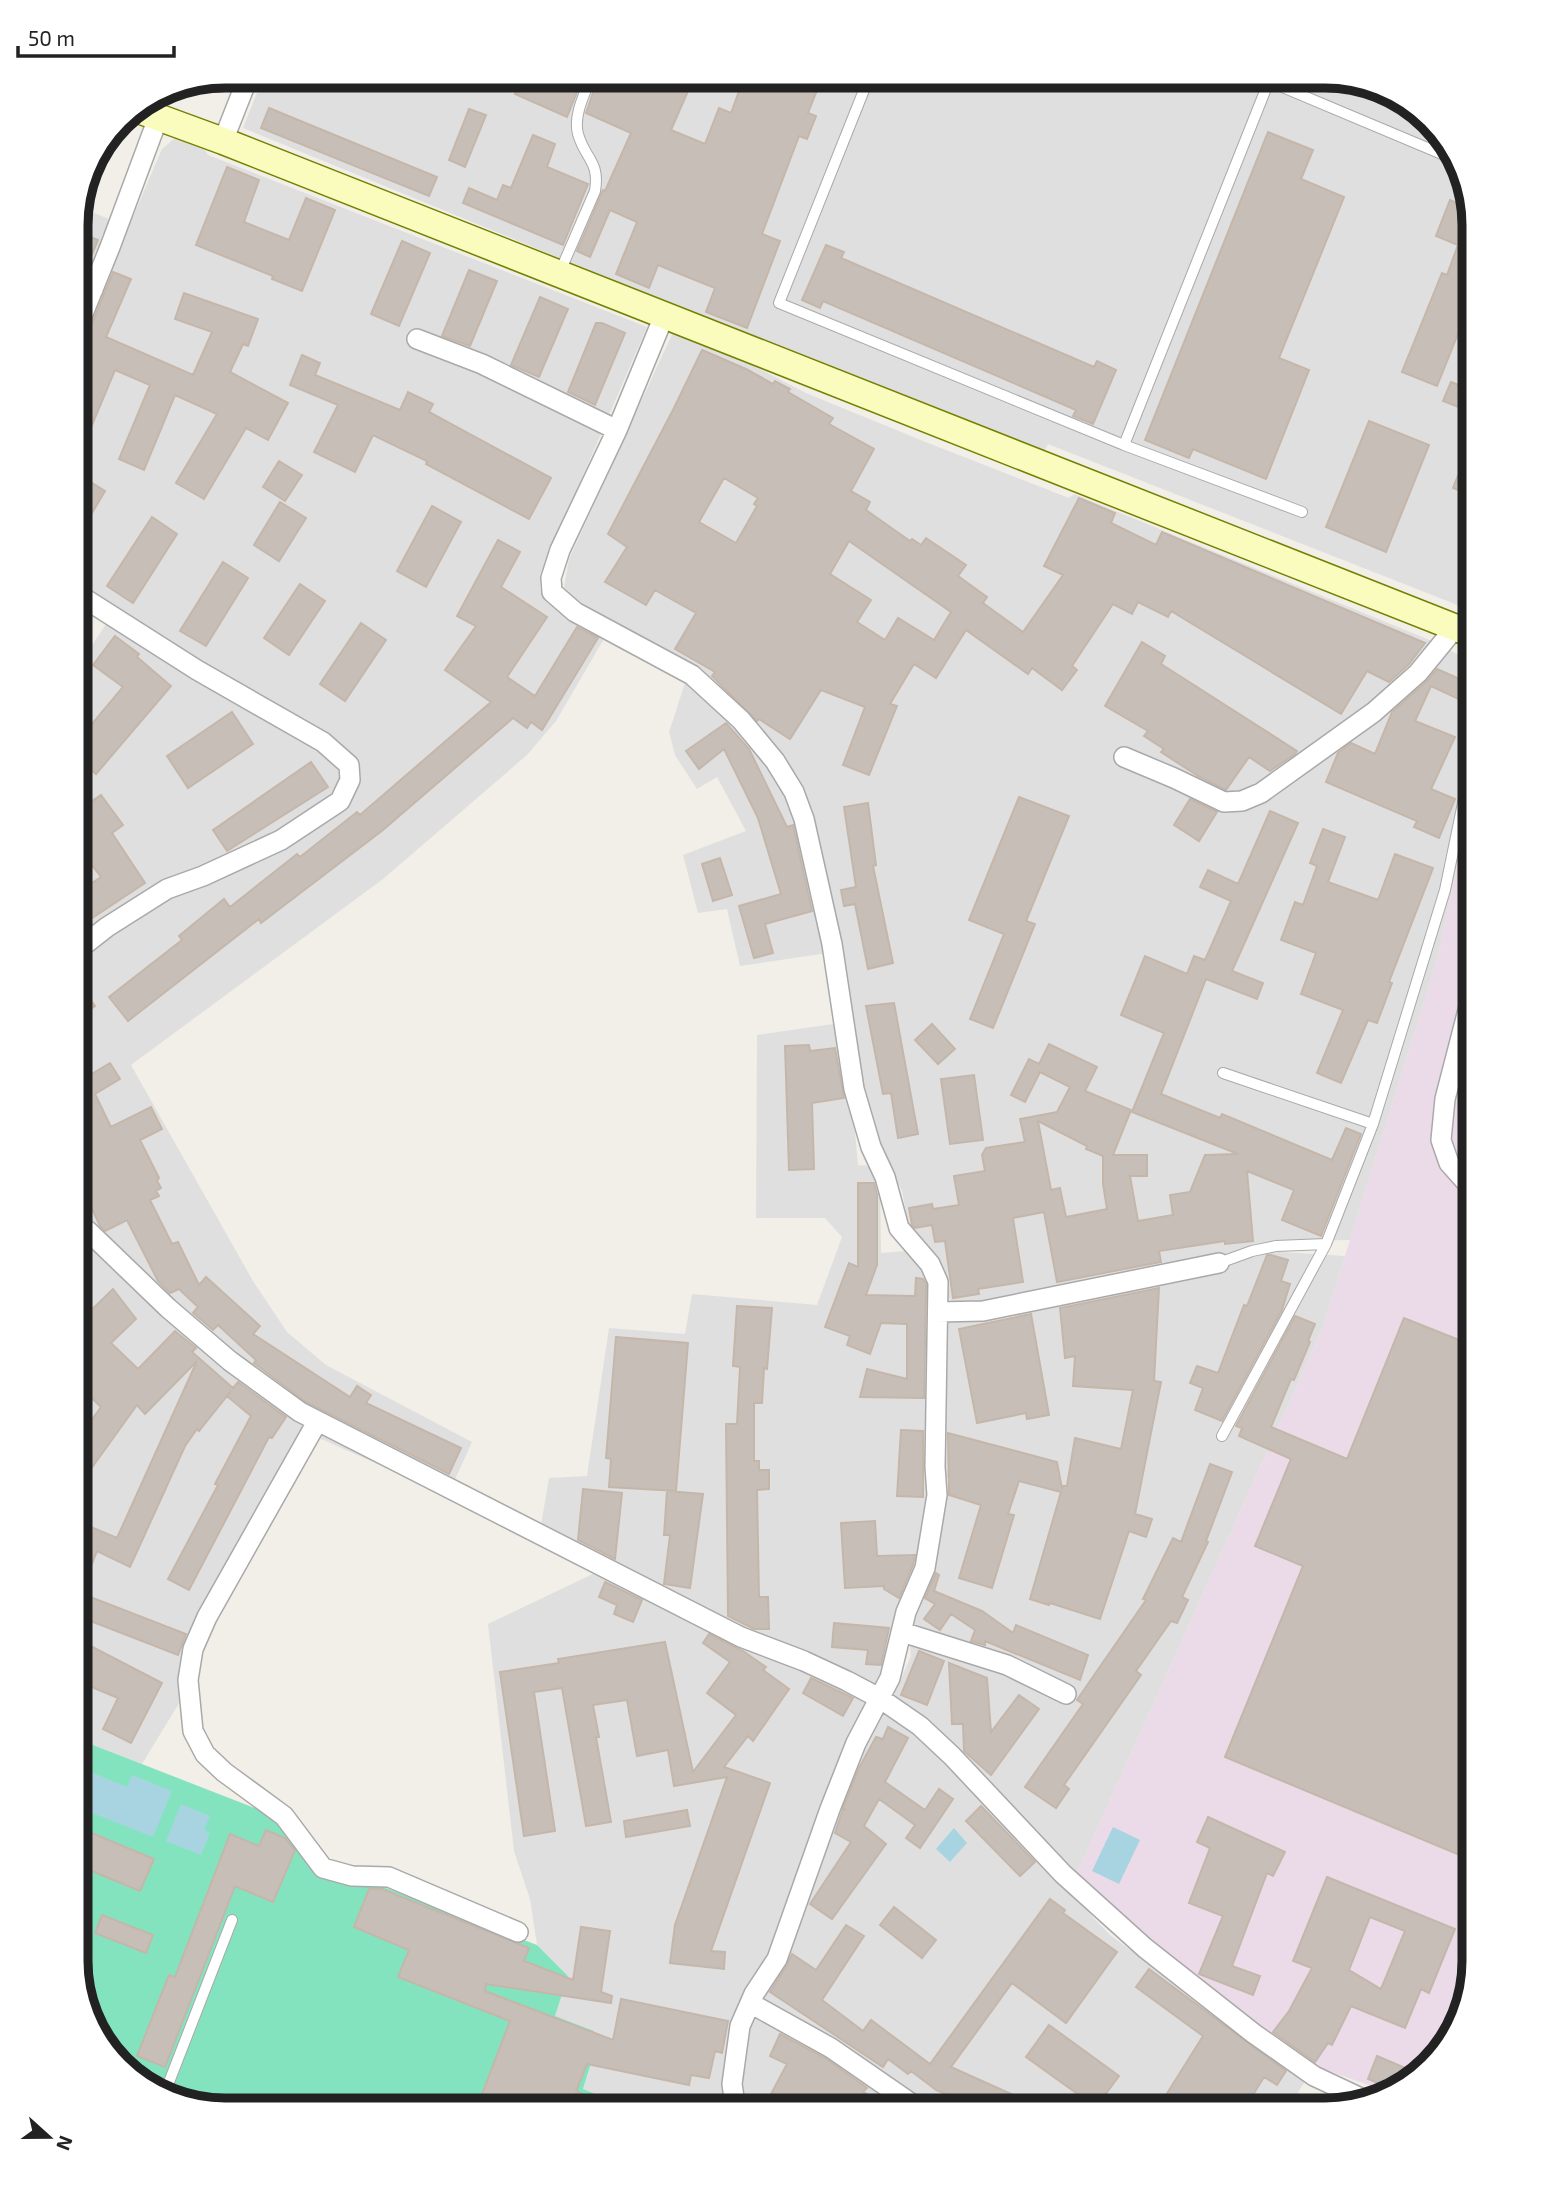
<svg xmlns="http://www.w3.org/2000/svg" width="1549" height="2186" font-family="'Exo 2',sans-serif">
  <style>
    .residential { fill: #e0dfdf }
    .industrial { fill: #ebdae8 }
    .pitch { fill: #84e3bf }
    .water { fill: #a8d4e1 }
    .building { fill: #c7bfb7; stroke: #c5b6aa; stroke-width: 2; fill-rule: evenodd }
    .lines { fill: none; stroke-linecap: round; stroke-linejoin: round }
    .lane-casing { stroke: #a9a9a9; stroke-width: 12 }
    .street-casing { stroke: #a9a9a9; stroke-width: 22 }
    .secondary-casing { stroke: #738101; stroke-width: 29 }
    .lane { stroke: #fff; stroke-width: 10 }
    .street { stroke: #fff; stroke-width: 19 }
    .secondary { stroke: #f9fcbc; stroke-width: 26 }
    .rim { fill: none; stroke: #222; stroke-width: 9 }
  </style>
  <rect width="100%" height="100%" fill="#f2efe8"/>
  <path class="residential" d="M264,75L1333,76L1399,96L1453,150L1474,225V573L1460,606L1048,444L1042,456L243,128Z
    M175,138L205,150L208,155L647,327L540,575V590L553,606L605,637L556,721L527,755L383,879L131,1065L253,1281L287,1332L326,1365L472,1442L448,1495L303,1431L255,1513L181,1700L142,1764L75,1738L76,669L117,608L76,581V350L162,149Z
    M78,206L111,220L76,306V215Z
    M673,332L750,364L806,393L928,443L1069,498L1074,494L1432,641L1474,663V784L1438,957L1350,1240L1286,1241L1168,1270L979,1304L954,1303L945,1295L910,1232L902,1191L873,1132L853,1041L847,978L813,825L693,667L575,599L564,587L569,559Z
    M685,683L732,721L771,765L794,808L828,953L740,966L727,909L698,913L683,855L746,831L717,777L697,789L675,755L669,732Z
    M840,1023L852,1099L858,1165L872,1166L880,1177L881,1253L906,1251L931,1274L934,1400L924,1553L880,1690L743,1631L541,1525L549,1478L587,1476L609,1328L685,1334L692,1294L817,1305L842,1237L825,1218H756L757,1035Z
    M1268,1251L1345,1256L1322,1330L1075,1878L1014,1808L945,1741L893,1697L911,1656L908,1623L929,1570L944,1515L949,1481L938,1461L942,1322L981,1317Z
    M599,1571L858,1693L885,1714L921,1736L1110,1935L1237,2028L1305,2081L1287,2111H637L583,2090L598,2041L594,2031L555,2016L568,1976L537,1945L530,1899L514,1851L488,1624Z"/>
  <path class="industrial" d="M1474,784V1961L1453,2036L1399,2090L1391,2093L1315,2066L1270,2036L1075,1878L1322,1330L1438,957Z"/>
  <path class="pitch" d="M75,1738L260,1810L302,1844L321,1872L370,1882L537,1945L568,1976L555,2016L594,2031L598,2041L583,2089L637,2111L216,2110L150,2090L96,2036L75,1961Z"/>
  <path class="water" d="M91,1772L127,1787L132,1775L172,1791L153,1837L77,1807Z
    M181,1804L210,1816L204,1830L210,1833L201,1855L166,1841Z
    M1113,1827L1140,1840L1119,1884L1092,1871Z
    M954,1828L967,1843L950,1862L936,1849Z"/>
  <path class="building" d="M523,75H567L581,82L567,117L515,94Z
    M613,75H695L671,130L705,144L719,108L731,113L745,75H823L808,113L816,116L807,139L799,136L762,234L780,241L747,328L706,312L715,288L658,265L649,288L616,274L637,222L610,210L590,257L577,251L603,190L605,191L631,133L586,113L595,87L606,92Z
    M269,108L437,177L429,196L261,128Z
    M469,109L486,115L465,167L449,160Z
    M1268,132L1313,150L1301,179L1344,197L1279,358L1309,370L1266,479L1193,449L1189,458L1145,440Z
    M533,135L555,144L547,167L588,184L563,245L463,203L469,188L497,200L503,185L511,188Z
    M227,167L259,180L244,222L289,240L306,198L335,210L302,291L272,279L273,276L196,245Z
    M1450,200L1469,208L1474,225V294L1437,386L1402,372L1442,273L1447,275L1458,245L1436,236Z
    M76,231L98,240L84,273L76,271Z
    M402,241L430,253L399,326L371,314Z
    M826,245L844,252L841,258L1094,367L1097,361L1116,370L1093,424L1073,416L1076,410L823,301L820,308L802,300Z
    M469,270L497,281L470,346L442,336Z
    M113,272L131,279L106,337L193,375L212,332L175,319L184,293L258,319L248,346L243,344L230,372L288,403L268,440L246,428L204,499L176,483L217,414L175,395L144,470L119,459L150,385L115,370L76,463V356L82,341L87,336Z
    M540,297L568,309L539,377L511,365Z
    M596,323H602L625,333L595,405L568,392Z
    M702,350L746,369L773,384L775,381L790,389L788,392L833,418L829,424L874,449L851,491L870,502L866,510L910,541L912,539L921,545L926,538L966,565L958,576L987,597L983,603L1023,632L1063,575L1044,566L1079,498L1115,513L1111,523L1156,545L1162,532L1425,643L1409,664L1389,682L1367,671L1341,714L1171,611L1168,617L1138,602L1132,614L1113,604L1072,666L1077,670L1062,690L1032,668L1028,674L966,630L936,678L914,664L890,704L897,706L869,775L843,765L865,707L821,690L790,739L759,719L757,721L712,676L715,672L675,649L696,613L655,590L646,605L605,582L627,547L608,534L674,408ZM724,478L758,498L754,504L757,506L736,543L699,522ZM849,541L951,612L934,640L898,618L885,640L857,622L871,600L830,574Z
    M302,355L320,363L315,375L400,410L408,392L433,404L429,412L551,478L529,519L426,464L427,461L373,435L355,472L314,452L338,405L290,385Z
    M1451,382L1474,391V413L1443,401Z
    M1369,421L1429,445L1386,552L1326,527Z
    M1473,439H1474V496L1453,488Z
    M279,461L302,475L285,501L263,487Z
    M76,473L105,491L76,540Z
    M280,502L306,518L279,561L254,545Z
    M432,506L461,522L426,587L397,571Z
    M152,517L177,534L133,603L107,586Z
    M498,540L520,552L501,587L547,617L507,677L535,696L577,627L598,638L542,730L531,722L527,728L513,718L383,830L261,923L259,919L128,1021L109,997L182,940L179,936L224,899L230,907L297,854L300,857L357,812L360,815L491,702L445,670L476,626L457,616Z
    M223,562L248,578L206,646L180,631Z
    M300,584L325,601L289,655L264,638Z
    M361,623L386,640L345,701L320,684Z
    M115,636L139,654L137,657L171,686L96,774L75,757V744L123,687L93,665Z
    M1142,642L1165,656L1161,664L1297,751L1295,754L1270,771L1249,757L1226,790L1198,776L1161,752L1164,749L1144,736L1148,731L1105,706Z
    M1437,669L1473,685L1465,702L1431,686L1415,721L1455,737L1431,789L1455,799L1439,838L1414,827L1417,821L1326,782L1338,753L1351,743L1375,754L1392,712L1426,682Z
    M232,712L253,744L188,788L167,756Z
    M726,723L749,749L787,827L793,825L812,911L765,924L773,953L754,958L739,906L781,894L758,818L724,749L699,769L686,751Z
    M311,762L328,787L227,851L213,830Z
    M101,795L123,825L112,833L145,883L89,920L75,899V894L101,877L75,843V813Z
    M1019,797L1069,816L1026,921L1035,924L993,1028L970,1019L1004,934L969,920Z
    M1190,799L1217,812L1199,841L1174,825Z
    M868,803L876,865L873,866L893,963L868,969L855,904L844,906L841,890L856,887L844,807Z
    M1270,811L1298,823L1232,971L1263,983L1257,999L1206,979L1161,1094L1220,1118L1222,1114L1332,1160L1346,1128L1361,1134L1321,1236L1282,1220L1294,1190L1247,1171L1253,1241L1225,1244V1241L1159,1251L1161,1262L1057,1282L1044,1212L1013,1218L1023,1282L978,1289L979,1294L953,1298L945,1241L935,1242L932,1225L915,1228L912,1225L909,1208L932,1204L933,1209L959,1205L954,1176L985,1171L982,1155L986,1148L1025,1142L1020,1119L1057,1112L1070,1087L1040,1072L1025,1102L1011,1095L1029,1059L1039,1064L1049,1044L1097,1067L1085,1091L1131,1110L1113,1155H1147V1176H1130L1138,1221L1173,1215L1170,1195L1190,1192L1205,1155L1238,1154L1132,1112L1164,1033L1121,1015L1145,956L1187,974L1194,956L1205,960L1231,901L1200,887L1208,870L1238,884ZM1038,1121L1087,1146L1086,1149L1103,1156V1184L1107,1209L1066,1217L1060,1188L1051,1190Z
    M1323,829L1345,837L1328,882L1378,900L1395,854L1433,868L1389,982L1392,983L1377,1023L1368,1020L1341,1083L1317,1073L1343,1010L1301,994L1316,953L1281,940L1295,902L1303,905L1317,866L1310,863Z
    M720,858L732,895L713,901L702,864Z
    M75,979L95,1006L75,1020Z
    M894,1003L918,1134L898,1138L891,1093L883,1094L866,1006Z
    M932,1024L955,1049L938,1064L915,1040Z
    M809,1045L810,1051L835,1048L844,1098L812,1103L814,1169L789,1170L785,1046Z
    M110,1063L120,1079L95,1094L111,1127L151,1107L162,1129L140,1140L159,1178L157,1181L161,1188L156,1191L159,1196L150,1200L172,1244L178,1242L199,1285L206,1277L260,1326L253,1334L350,1397L357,1386L371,1395L366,1403L461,1448L449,1474L306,1402L254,1363L256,1360L218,1325L213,1330L193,1313L198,1307L179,1289L170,1293L158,1281L127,1220L105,1231L100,1226L85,1194L75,1198V1084Z
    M974,1075L983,1140L950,1144L941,1079Z
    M858,1183H874L877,1195V1265L866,1295L915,1296L916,1278L923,1279L926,1284L924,1398L860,1397L867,1369L907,1379V1324L881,1323L870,1354L847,1345L850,1336L825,1327L849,1263L858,1267Z
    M1267,1255H1271L1288,1260L1281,1281L1290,1284L1282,1310L1222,1421L1195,1410L1203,1388L1190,1383L1197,1366L1218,1373L1244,1305L1247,1306Z
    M1159,1288L1154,1381L1161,1382L1135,1514L1152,1519L1146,1537L1129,1531L1100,1619L1050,1603L1049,1605L1030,1599L1061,1492L1019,1481L1008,1514L1014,1515L992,1588L959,1578L981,1505L949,1495L948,1433L1057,1462L1062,1489L1063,1486H1067L1075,1438L1121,1449L1133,1390L1073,1386L1075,1356L1065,1358L1060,1308Z
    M113,1289L136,1319L111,1343L138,1369L175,1331L196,1348L192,1352L233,1388L238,1382L286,1417L272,1438L269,1437L189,1590L168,1579L218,1485L215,1484L251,1416L227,1396L231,1391L199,1431L197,1429L185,1446L130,1567L97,1551L80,1593L186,1634L178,1655L75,1615V1530L79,1522L117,1538L197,1361L145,1414L137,1405L75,1491V1443L101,1407L75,1382V1326Z
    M737,1306L772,1308L767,1369L764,1368L762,1403H754V1461H759V1470H769V1489L757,1490L759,1597H768L769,1629H754L728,1616L726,1424H737L740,1367L733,1366Z
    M1031,1314L1049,1415L1027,1419L1026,1413L977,1423L959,1329Z
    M1295,1316L1315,1324L1308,1341L1310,1342L1294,1380L1291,1379L1271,1427L1347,1459L1404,1318L1474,1346V1861L1225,1757L1303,1566L1255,1546L1291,1459L1239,1436L1242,1428L1236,1426Z
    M616,1337L688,1343L676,1491L609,1487L611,1459L606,1458Z
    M901,1430L923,1431V1497L897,1496Z
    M1210,1464L1232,1472L1206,1541L1208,1542L1182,1597L1188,1600L1177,1623L1171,1621L1136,1671L1141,1675L1064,1785L1069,1789L1056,1808L1025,1787L1083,1704L1077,1700L1146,1600L1143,1599L1173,1538L1181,1542Z
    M583,1489L622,1493L615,1559L578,1540Z
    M667,1491L703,1494L690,1588L664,1584L670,1535H664Z
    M875,1521L877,1556L915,1555L913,1565L899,1598L884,1589V1586L845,1588L841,1523Z
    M936,1573L939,1575L934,1591L982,1611L1013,1633L1016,1625L1088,1655L1080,1680L985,1641V1645L971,1641L975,1630L951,1614L940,1630L924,1619L935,1604L925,1598Z
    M605,1582L642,1600L633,1622L614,1614L617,1605L599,1597Z
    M834,1623L889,1628L881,1665L866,1664L868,1650L832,1647Z
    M709,1634L743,1651L766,1667L763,1670L789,1689L753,1741L748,1736L724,1767L770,1783L711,1951L725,1952L724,1969L670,1963L675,1925L727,1777L674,1786L668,1750L637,1756L627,1700L593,1705L599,1737H596L611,1822L586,1826L562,1688L534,1692L555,1831L524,1836L500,1672L559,1663L558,1659L665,1642L693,1772L736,1715L707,1693L730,1662L703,1643Z
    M75,1638L162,1683L131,1743L103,1729L118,1698L75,1680Z
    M919,1651L944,1661L927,1705L901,1695Z
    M949,1663L987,1678L991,1732L1019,1695L1039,1709L991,1775L964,1751L963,1724H952Z
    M811,1678L853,1698L843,1716L803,1693Z
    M888,1727L908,1738L885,1782L925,1810L939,1789L953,1799L920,1848L906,1838L915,1825L879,1799L864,1826L886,1844L832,1919L810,1904L851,1842L835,1833L843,1809L846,1810L843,1808L859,1768L876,1737L883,1739Z
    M981,1806L1035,1862L1020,1876L966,1821Z
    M687,1810L690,1826L626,1837L624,1821Z
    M1208,1817L1285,1852L1273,1876L1267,1873L1232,1966L1260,1976L1253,1995L1199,1974L1223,1916L1189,1903L1210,1848L1197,1842Z
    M75,1826L154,1859L140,1891L75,1864Z
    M266,1830L285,1838L295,1850L273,1902L235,1886L165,2067L137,2056L169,1975L175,1977L230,1834L259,1846Z
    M1327,1877L1455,1929L1429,1993L1421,1989L1405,2028L1351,2006L1332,2045L1328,2043L1315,2062L1273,2032L1289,2011L1312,1968L1293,1961ZM1370,1917L1405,1931L1381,1989L1349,1970Z
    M369,1889H382L529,1948L524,1961L573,1980L581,1927L610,1931L601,1992L612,1996L611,2003L486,1984L485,1991L613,2040L621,1999L728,2021L722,2053L715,2051L709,2078L691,2075L689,2085L587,2064L576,2091L622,2111H500L479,2102L510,2021L398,1977L409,1950L354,1927Z
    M1050,1899L1065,1910L1063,1913L1117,1952L1066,2023L1012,1983L951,2067L1049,2111H971L973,2106L936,2090L911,2071L908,2074L888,2059L883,2067L770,1992L787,1965L792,1954L816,1970L846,1925L864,1936L822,2000L863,2031L871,2020L930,2064Z
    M894,1907L936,1940L922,1958L880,1925Z
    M102,1915L153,1935L146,1953L95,1933Z
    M1149,1969L1286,2071L1277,2085L1264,2077L1243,2111H1156L1203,2036L1136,1987Z
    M1049,2025L1119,2076L1096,2107L1026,2057Z
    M780,2034L825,2058L867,2088L863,2092L898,2111H762L787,2064L770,2056Z
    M1377,2056L1417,2073L1397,2091L1368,2079Z"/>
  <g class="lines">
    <defs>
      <path id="lane" d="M870,75L779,303L1124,445L1302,512
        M1268,81L1456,160
        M559,274L595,191C600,161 585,159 578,134C573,115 585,93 592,75
        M1124,445L1271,76
        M1223,1073L1373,1124
        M1219,1263L1252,1251L1276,1246L1326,1244
        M1222,1436L1326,1244L1373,1124L1445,890L1474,750
        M164,2095L232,1920"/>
      <path id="street" d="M223,141L249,75
        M76,283L93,290
        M664,316L617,430L560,550L551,578L552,592L575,612L692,675L741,720L775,761L794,792L804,819L832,944L854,1089L871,1147L885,1177L899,1228L930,1264L938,1282L935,1467L937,1495L925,1568L906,1612L890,1678L856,1743L830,1809L777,1959L754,1994L740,2026L732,2084L736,2111
        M76,331L110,247L158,118
        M417,339L482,364L617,430
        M1124,757L1174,778L1224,802L1242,801L1261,793L1374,712L1418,673L1454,629
        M75,952L107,927L167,889L203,876L281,840L340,801L350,780L349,765L323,742L197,670L76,593
        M1474,1191L1449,1163L1441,1140L1445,1099L1474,987
        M75,1223L88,1231L168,1308L230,1361L300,1412L741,1637L804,1661L847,1681L881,1699L920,1726L952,1756L1063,1874L1145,1948L1253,2033L1314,2076L1365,2100
        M938,1312L983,1311L1219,1263
        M317,1422L207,1617L193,1649L188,1680L193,1731L205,1754L224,1772L284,1816L323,1868L352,1876L389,1877L518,1932
        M902,1632L1007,1665L1066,1694
        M750,2003L831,2048L915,2106"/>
      <path id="secondary" d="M133,108L223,141L1474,635"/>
    </defs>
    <use href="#lane" class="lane-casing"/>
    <use href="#street" class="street-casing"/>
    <use href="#secondary" class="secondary-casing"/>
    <use href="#lane" class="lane"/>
    <use href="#street" class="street"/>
    <use href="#secondary" class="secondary"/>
  </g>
  <path d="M0 0H1549V2186H0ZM225 88H1325A137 137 0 0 1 1462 225V1961A137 137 0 0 1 1325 2098H225A137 137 0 0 1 88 1961V225A137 137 0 0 1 225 88Z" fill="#fff" fill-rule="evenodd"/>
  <path class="rim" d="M225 88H1325A137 137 0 0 1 1462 225V1961A137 137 0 0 1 1325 2098H225A137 137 0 0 1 88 1961V225A137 137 0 0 1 225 88Z"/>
  <g transform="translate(49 2137) rotate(111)" stroke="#ffffff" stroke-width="5" paint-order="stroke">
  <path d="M0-5L12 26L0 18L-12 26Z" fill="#222222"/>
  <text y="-10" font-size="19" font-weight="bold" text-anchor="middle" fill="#222222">N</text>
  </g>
  <path d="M18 46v10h156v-10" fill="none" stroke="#222222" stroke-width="3.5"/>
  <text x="28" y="46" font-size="21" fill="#222222" stroke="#ffffff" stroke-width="5" paint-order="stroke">50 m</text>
</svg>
